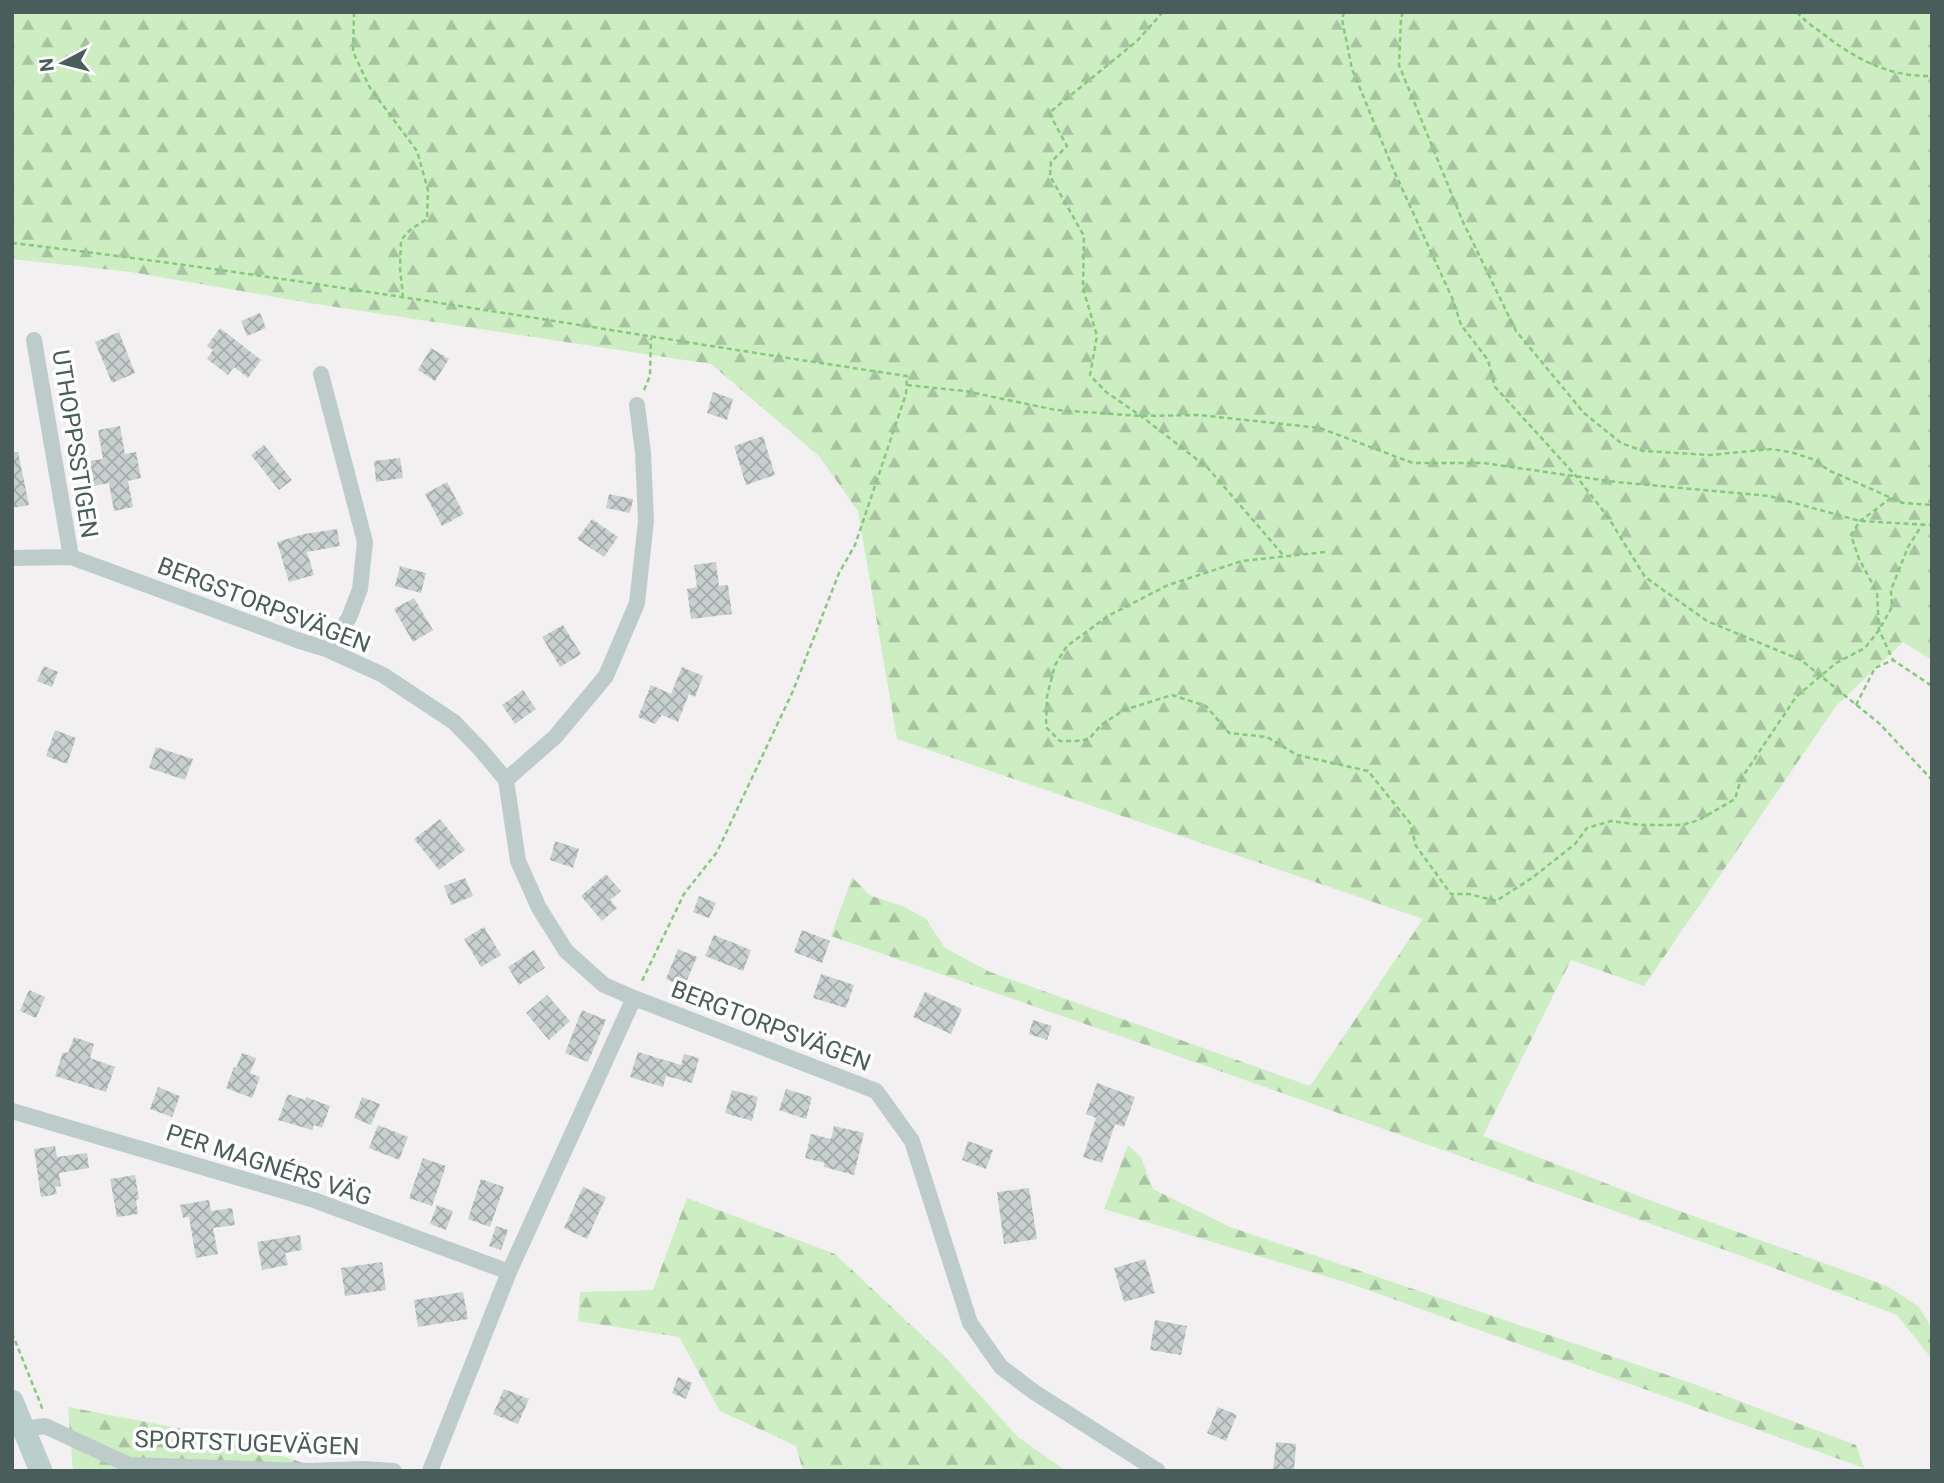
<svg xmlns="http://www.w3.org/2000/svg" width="1944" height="1483" font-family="Roboto,sans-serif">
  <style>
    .forest { fill: url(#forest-firs) }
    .building { fill: url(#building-cross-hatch) }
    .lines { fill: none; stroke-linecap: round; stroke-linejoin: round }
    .path { stroke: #86c97c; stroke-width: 2.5; stroke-dasharray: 5 3.5; stroke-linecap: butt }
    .street { stroke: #bdccca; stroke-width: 16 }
    .secondary { stroke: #bacecb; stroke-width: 23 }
    .labels { text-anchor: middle; stroke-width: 7; stroke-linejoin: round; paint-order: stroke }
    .street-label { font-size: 24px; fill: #495d5a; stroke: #fff }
  </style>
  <defs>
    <pattern id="forest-firs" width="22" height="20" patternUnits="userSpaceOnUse" patternTransform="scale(1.75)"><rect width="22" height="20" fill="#cdedc2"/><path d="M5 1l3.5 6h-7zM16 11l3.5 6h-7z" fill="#a8c3a1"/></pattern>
    <pattern id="building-cross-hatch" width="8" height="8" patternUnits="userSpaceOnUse" patternTransform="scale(1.75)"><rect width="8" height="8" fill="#c8cfcf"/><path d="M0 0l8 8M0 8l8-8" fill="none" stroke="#a4abab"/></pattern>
  </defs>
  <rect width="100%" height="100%" fill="#f3f0f2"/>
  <path class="forest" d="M12,12H1932V660L1903,642L1836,706L1644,986L1571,960L1483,1136L1644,1198L1887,1286L1918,1306L1932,1328V1359L1897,1315L1750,1259L1166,1052L831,936L852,877L869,895L905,907L926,919L945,948L990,972L1310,1086L1423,919L897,739L858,511L819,456L711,364L316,304L131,272L12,259Z
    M1128,1145L1141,1157L1153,1189L1230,1227L1694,1384L1856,1445L1864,1468L1354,1285L1104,1209Z
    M687,1198L835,1254L944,1356L1018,1437L1066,1471H803L796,1446L720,1411L679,1337L578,1321L580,1292L653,1290Z
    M68,1407L230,1438L327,1471H73Z"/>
  <path class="building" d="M260,313L266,328L247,336L241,321Z
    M220,328L261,360L248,378L234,367L228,375L207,359L213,350L207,346Z
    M119,332L135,373L112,383L95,342Z
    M431,348L449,359L435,381L418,370Z
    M713,392L733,399L727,420L707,413Z
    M120,426L125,454L136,452L141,478L128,481L133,507L114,511L109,483L93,486L88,461L103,459L98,430Z
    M763,436L775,475L746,485L734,446Z
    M264,445L292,480L279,490L251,455Z
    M12,452H18L29,505L12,508Z
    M400,458L403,478L376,482L374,461Z
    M447,482L464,514L442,526L425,494Z
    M609,494L633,499L630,513L606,508Z
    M592,519L618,537L604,557L577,539Z
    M337,529L340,546L307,552L314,575L289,582L277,542L304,534Z
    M716,562L719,586L728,585L732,614L691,619L687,589L697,587L694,565Z
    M400,566L426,573L421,593L395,586Z
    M414,598L433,630L413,642L394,609Z
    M563,625L581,654L560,667L542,637Z
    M44,666L58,672L52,687L37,681Z
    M682,667L703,676L695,697L689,694L678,722L662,715L655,724L638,717L651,685L671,694Z
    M523,690L536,709L515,724L502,705Z
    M55,730L76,738L67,764L46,756Z
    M156,747L193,759L185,780L149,768Z
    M440,819L465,850L439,870L414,839Z
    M555,841L579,849L573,868L550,860Z
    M606,874L621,891L610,900L617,908L602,921L581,896Z
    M465,878L473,896L451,905L444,886Z
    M699,896L716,903L709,918L693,912Z
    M484,927L501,955L481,967L464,939Z
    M802,930L830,941L822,963L794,952Z
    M714,935L751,950L743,971L705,956Z
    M678,949L697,957L684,987L666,979Z
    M534,950L545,968L519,985L508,967Z
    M821,974L854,985L846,1008L813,998Z
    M29,990L45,997L36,1018L20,1011Z
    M925,992L962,1009L951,1034L913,1017Z
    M547,995L570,1021L549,1040L526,1013Z
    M582,1010L606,1020L588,1062L565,1053Z
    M1033,1020L1052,1026L1047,1040L1029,1034Z
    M74,1037L94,1044L90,1058L115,1067L106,1092L55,1076L63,1052L68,1053Z
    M638,1052L681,1065L684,1054L699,1058L692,1083L666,1076L663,1087L630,1077Z
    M242,1053L256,1058L250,1073L260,1077L252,1098L226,1088L234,1067L236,1068Z
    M1097,1083L1135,1097L1124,1127L1115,1124L1102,1163L1083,1157L1096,1118L1086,1114Z
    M158,1087L180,1096L172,1117L150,1109Z
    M786,1089L812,1097L806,1119L779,1110Z
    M732,1090L758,1097L752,1121L725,1113Z
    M288,1094L305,1100L306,1097L330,1106L322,1128L314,1125L312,1130L278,1120Z
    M362,1097L380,1104L371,1125L354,1118Z
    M378,1125L408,1137L399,1160L369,1148Z
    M834,1126L864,1133L854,1175L824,1167L825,1163L805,1158L811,1134L831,1139Z
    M968,1141L993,1150L986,1169L962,1160Z
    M55,1146L57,1157L87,1153L89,1168L59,1173L61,1186L55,1187L57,1194L41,1197L34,1149Z
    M423,1158L446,1166L432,1206L409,1198Z
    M135,1175L139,1199L136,1200L138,1214L117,1217L110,1179Z
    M481,1179L504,1187L490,1227L468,1219Z
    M583,1187L606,1197L587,1239L564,1228Z
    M1029,1188L1037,1239L1004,1244L997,1192Z
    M209,1200L211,1211L232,1208L235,1225L213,1228L218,1254L196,1258L189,1217L183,1218L180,1205Z
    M437,1205L453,1211L446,1230L430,1224Z
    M496,1226L508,1230L501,1250L489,1246Z
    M300,1235L302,1250L285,1253L288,1265L262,1270L257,1242Z
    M1145,1259L1155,1293L1124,1302L1114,1268Z
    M382,1262L386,1290L345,1296L341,1268Z
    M463,1292L468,1319L418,1327L414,1300Z
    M1155,1320L1187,1326L1181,1355L1150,1350Z
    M678,1377L692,1383L686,1399L672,1393Z
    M504,1389L529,1399L518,1424L493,1414Z
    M1218,1407L1237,1415L1226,1441L1207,1433Z
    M1276,1442L1296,1444L1294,1471H1273Z"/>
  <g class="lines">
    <path class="path" d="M354,12L353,52L370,88L417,151L428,190L427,219L411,229L401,240L400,269L403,296
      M1163,12L1137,41L1049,113L1067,146L1051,162L1050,176L1084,236L1083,288L1097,336L1090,375L1106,392L1141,416L1208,468L1284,556
      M1344,12L1342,19L1352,69L1394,171L1453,300L1461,325L1488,360L1495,387L1576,476L1608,517L1645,577L1707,621L1801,660L1880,724L1932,780
      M1403,12L1401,18L1399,65L1463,222L1516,331L1584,413L1621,443L1643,451L1710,455L1772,449L1794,453L1815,460L1828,470L1903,503L1932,505
      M1797,12C1804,21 1814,27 1822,33C1855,59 1889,77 1932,76
      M12,243C312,278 609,332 907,376L906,394L855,545L839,573L793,691L717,852L684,894L641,983
      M907,385L965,391L1056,410L1141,416L1199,415L1320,428L1413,463H1483L1616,482L1769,496L1860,521L1932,525
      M644,390L650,376L651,338
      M1891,498L1860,521L1851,535L1859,559L1877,592L1879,630L1893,660
      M1325,552L1242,561L1168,585L1108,616L1067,646L1055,665L1047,696L1046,727L1060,741H1076L1089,739L1101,725L1124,710L1172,695L1206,706L1229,733L1267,737L1297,755L1368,771L1410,823L1416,846L1451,894H1469L1496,901L1532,878L1575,844L1587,828L1611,821L1640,825H1682L1699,820L1735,799L1741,779L1796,697L1836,663L1865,648L1879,630L1892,607L1891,590L1908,547L1922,525
      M1856,705L1875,668L1893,660L1932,686
      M12,1333L41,1405L43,1412"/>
    <path class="street" d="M34,340L71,557
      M321,374L365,542L360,589L349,618L326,649
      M12,558L71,557L297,640L326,649L383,675L454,722L481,750L506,780
      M506,780L518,861L539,908L566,951L604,985L634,998L876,1091L912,1141L970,1323L1001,1367L1034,1392L1158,1471
      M506,780L555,737L606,676L637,603L646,521L643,453L637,405
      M12,1111L311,1199L509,1272
      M24,1429L45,1426L129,1465L308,1471L364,1469L394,1471
      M430,1471L509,1272L634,998"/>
    <path class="secondary" d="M12,1401L41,1471"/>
  </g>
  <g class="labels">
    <g class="street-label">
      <text transform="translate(75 444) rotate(81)" y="8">UTHOPPSSTIGEN</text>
      <text transform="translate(264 605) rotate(21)" y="8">BERGSTORPSVÄGEN</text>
      <text transform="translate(771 1026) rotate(21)" y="8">BERGTORPSVÄGEN</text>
      <text transform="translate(269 1165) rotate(18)" y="8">PER MAGNÉRS VÄG</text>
      <text transform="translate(247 1443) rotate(2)" y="8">SPORTSTUGEVÄGEN</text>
    </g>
  </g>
  <rect width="1944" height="1483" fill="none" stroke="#495d5a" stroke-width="28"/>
  <g transform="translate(63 63) rotate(263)" stroke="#ffffff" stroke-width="5" paint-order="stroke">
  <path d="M0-5L12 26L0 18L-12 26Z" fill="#495d5a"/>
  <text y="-10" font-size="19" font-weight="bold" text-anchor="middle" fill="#495d5a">N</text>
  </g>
</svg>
